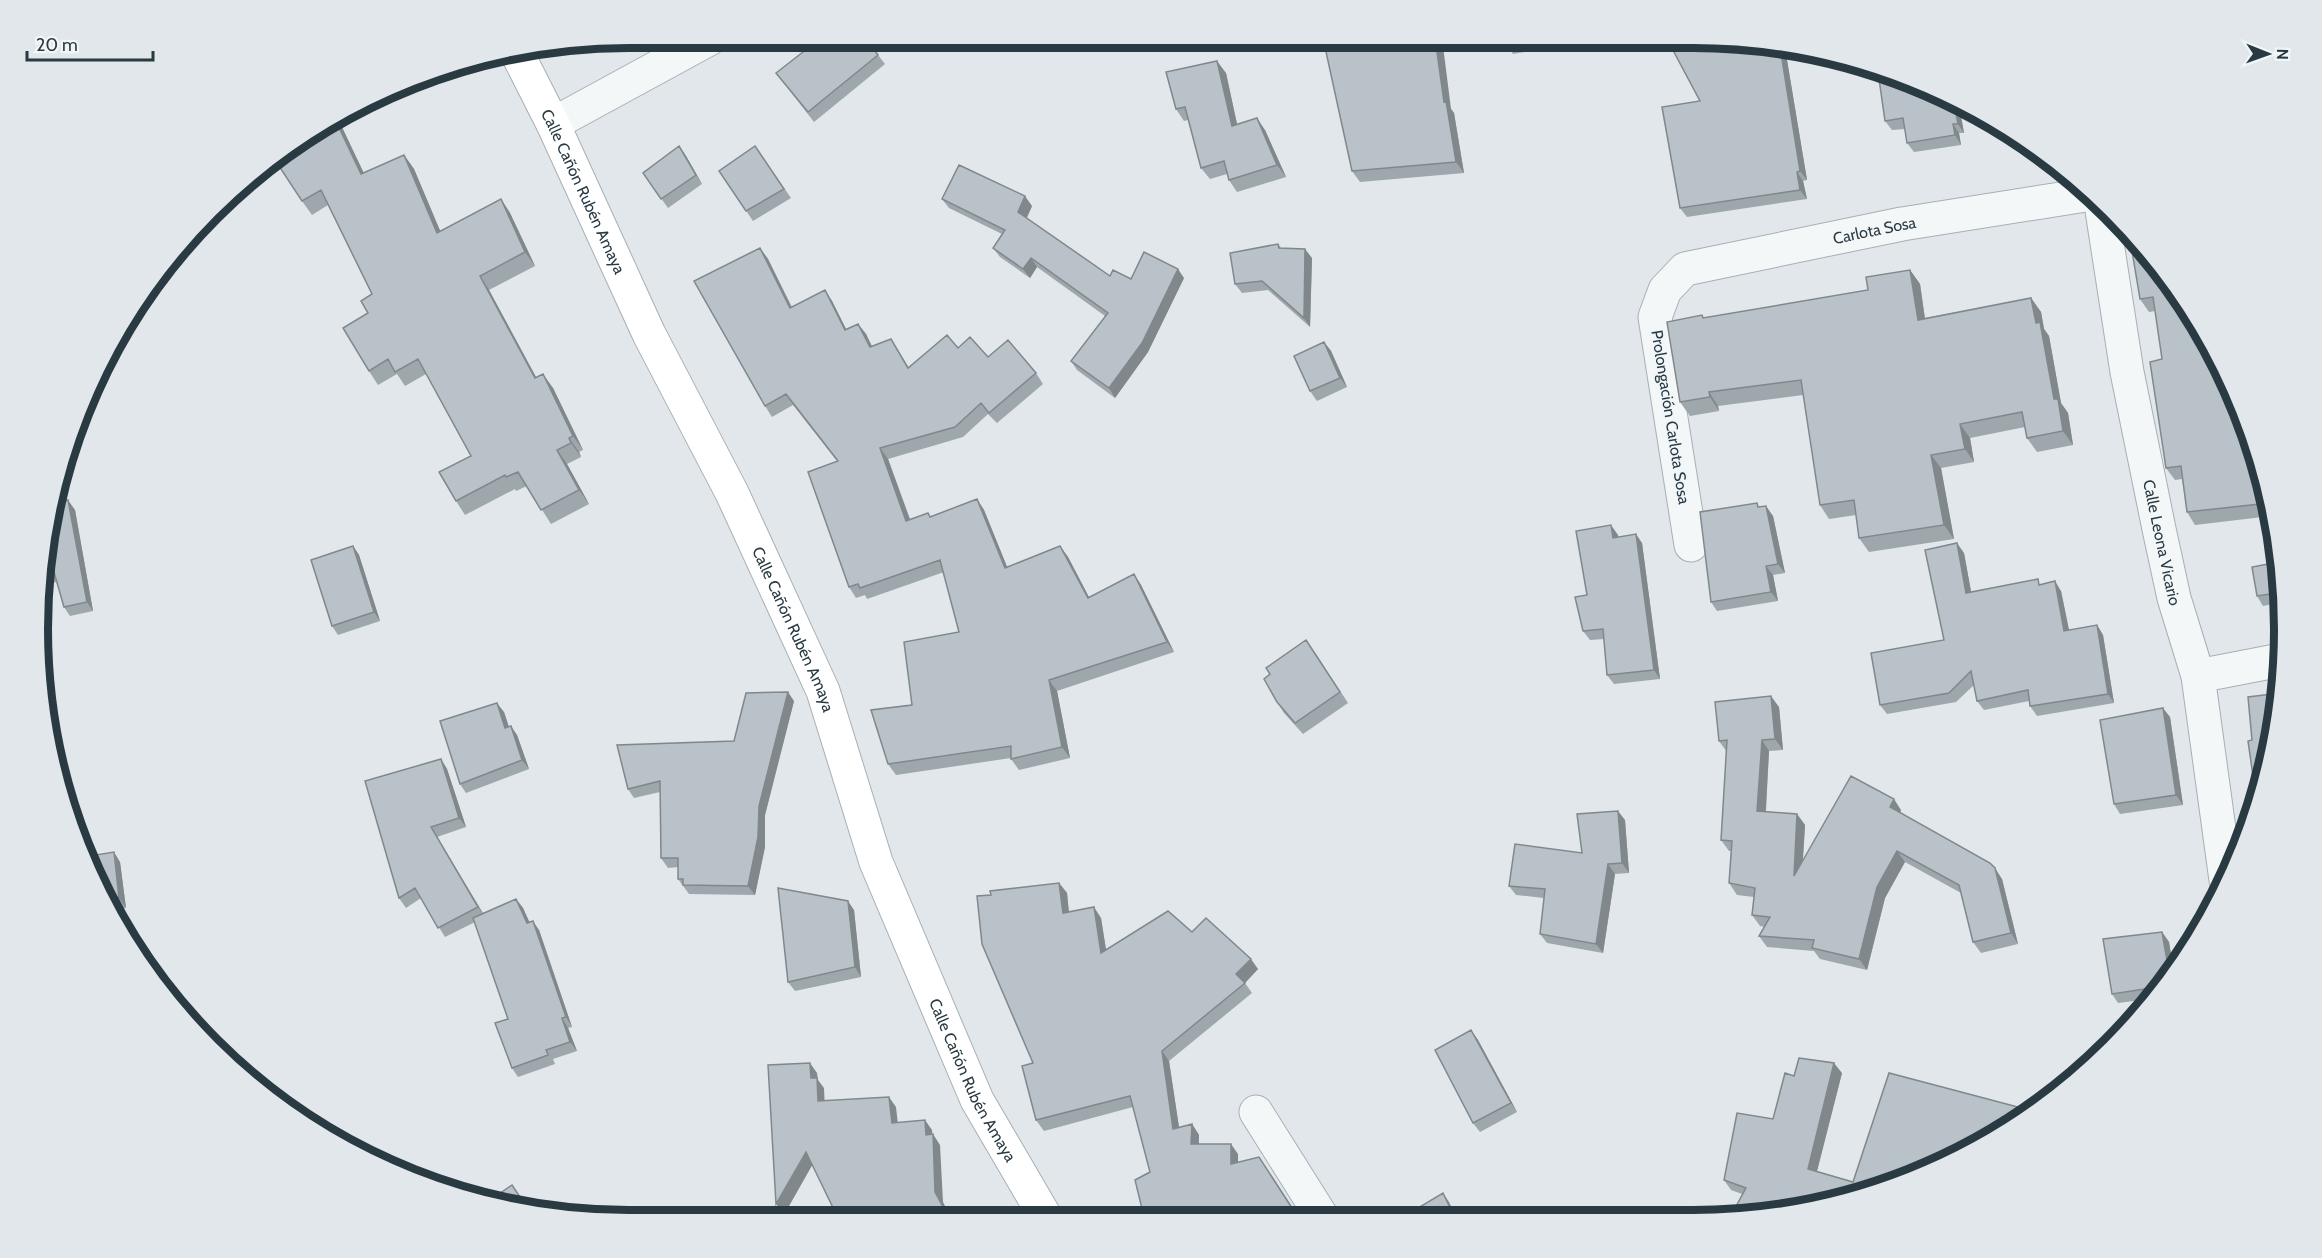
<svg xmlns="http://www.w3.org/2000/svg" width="2322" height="1258" font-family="Cabin,sans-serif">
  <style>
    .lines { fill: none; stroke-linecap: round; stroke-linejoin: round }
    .street-casing { stroke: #a6b0b5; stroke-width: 35 }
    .secondary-casing { stroke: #a6b0b5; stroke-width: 35 }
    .street { stroke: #f4f7f8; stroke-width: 33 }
    .secondary { stroke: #fff; stroke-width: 33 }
    .wall { fill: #9ea7ac }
    .shaded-wall { fill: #81888c }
    .building { fill: #b8c2c8; stroke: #81888c; stroke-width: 1.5 }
    .labels { text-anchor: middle; stroke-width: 4.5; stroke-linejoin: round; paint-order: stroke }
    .street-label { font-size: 16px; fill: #293a43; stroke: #f1f6f8 }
    .rim { fill: none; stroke: #293a43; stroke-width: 8 }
  </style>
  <rect width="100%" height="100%" fill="#e1e7ea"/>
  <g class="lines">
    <defs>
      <g id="street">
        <path d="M553,124L711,38"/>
        <path id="s1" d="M2101,204L2127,372L2159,529L2174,598L2198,676L2226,880"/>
        <path id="s2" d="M1691,545L1655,317L1665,290L1685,269L1902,224L2092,194"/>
        <path d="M2198,676L2281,660"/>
        <path d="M1256,1112L1322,1217"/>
      </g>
      <g id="secondary">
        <path id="s3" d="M515,49L553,124L649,334L732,493L823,691L876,862L977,1100L1046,1218"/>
      </g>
    </defs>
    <use href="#street" class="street-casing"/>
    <use href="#secondary" class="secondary-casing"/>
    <use href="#street" class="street"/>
    <use href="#secondary" class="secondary"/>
  </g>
  <path class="wall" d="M1505,38L1591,39V40L1513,54L1506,44Z
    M1731,39L1803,51L1786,54L1807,180L1803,181L1807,199L1687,217L1680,208L1700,101Z
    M878,55L885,64L814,122L776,73Z
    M1226,73L1237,124L1265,130L1286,177L1237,192L1229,180L1227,174L1210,179L1201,168L1188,120L1184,121L1176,109Z
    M1959,105L1964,133H1959L1961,145L1914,152L1907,143L1905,129L1892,130L1885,121Z
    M357,106L361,113L341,125L363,173L404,155L414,169L440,231L501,199L510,213L535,266L489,290L536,377L553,388L583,450L579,452L581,457L567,464L589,504L551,524L527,486L516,491L515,489L465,515L456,501L471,456L426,374L405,386L397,374L378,385L369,371L368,313L372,294L328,205L312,215L302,201L334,117Z
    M1451,109L1454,113L1464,173L1360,182L1352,171Z
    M679,146L686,156L702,184L668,208L643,173Z
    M755,146L791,198L753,221L719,171Z
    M942,199L1032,206L1027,218L1110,276L1131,279L1184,278L1148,352L1115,398L1077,370L1071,361L1105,316L1037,267L1030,278L1000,257L993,248L1002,234L949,208Z
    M2130,239L2264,476L2271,516L2195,525L2187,512L2182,479L2175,480L2166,468L2162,359L2155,311L2149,312L2140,299Z
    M1278,244L1281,248L1312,258L1310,327L1268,290L1242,293L1235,284Z
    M760,248L768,259L792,307L825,290L832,301L846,329L858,324L866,334L872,346L891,339L909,368L958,348L1036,373L1043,384L997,423L988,414L963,437L888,459L910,519L931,517L977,499L984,510L1007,567L1060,546L1068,557L1089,597L1134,574L1141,585L1174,652L1057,691L1070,758L1019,770L1011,759V758L896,775L888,764L912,705L959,632L944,572L867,599L865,595L856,598L849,587L837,461L793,405L772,417L765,406Z
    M1910,270L1920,284L1925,318L2031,298L2041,312L2044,329L2049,336L2061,403L2068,413L2073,445L2037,452L2027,438L2025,427L1970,438L1974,462L1941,468L1954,539L1869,552L1859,538L1856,515L1829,519L1820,505L1803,395L1718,406L1719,411L1690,416L1680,402L1704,318L1868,290Z
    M1324,342L1331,351L1347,387L1317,401L1310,391Z
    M53,504L75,510L93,611L70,616L64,607L57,582L40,585Z
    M1760,507L1773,516L1785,573L1773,575L1778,601L1717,611L1711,602Z
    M1618,535V537L1642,543L1660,679L1614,684L1607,675L1604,639L1590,640L1583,631L1587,595Z
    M353,546L359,555L380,621L338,635L332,626Z
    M1964,553L1971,592L2041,584L2061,591L2069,630L2097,625L2103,635L2114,703L2037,716L2030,706L2029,701L1984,710L1977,701L1974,685L1956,702L1887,714L1880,705L1944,640Z
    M2283,590V602L2263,606L2257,596Z
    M1314,651L1348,703L1303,734L1284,713L1277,702Z
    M794,701L765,815V847L755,895L689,894L678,879V867L668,868L661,858L660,792L634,798L628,789L734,741Z
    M2279,706L2261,785H2259L2253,776L2252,740Z
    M1779,707L1783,750L1769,751L1766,812L1797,814L1805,825L1803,860L1901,810L1900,813L2002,879L2018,944L1981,953L1973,942L1961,893L1905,862L1885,898L1867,970L1820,959L1814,951L1767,947L1759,936L1765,927L1760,926L1752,915L1754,897L1737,895L1729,883L1731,851H1729L1721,840L1727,752L1719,741Z
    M504,712L509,727L517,735L529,769L466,793L460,784Z
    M2170,717L2183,805L2120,814L2114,804Z
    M441,759L447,769L466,827L437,837L483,913L516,899L523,908L529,922L539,930L572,1027L568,1028L577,1051L553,1059L555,1064L518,1077L512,1068L508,1019L475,922L445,937L421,898L406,908L399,898Z
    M1625,820L1629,873L1615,874L1603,953L1547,943L1540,934L1544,898L1516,895L1509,886L1582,853Z
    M83,857L120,862L126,908L112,910Z
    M1059,883L1067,893L1069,912L1101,918L1106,949L1192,932L1258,969L1245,983L1252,993L1169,1061L1179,1128L1192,1124L1199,1135V1144L1238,1154V1162L1259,1157L1299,1217H1144L1150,1172L1133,1107L1044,1131L1036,1120L1033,1063L991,895Z
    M854,910L861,977L795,991L788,982Z
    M2162,932L2169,942L2173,967L2149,999L2118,1003L2112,994Z
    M1471,1030L1478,1040L1517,1112L1480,1132L1473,1123Z
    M1842,1073L1817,1171L1853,1182L2033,1111L1770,1215L1735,1216L1733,1212L1742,1194L1731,1190L1724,1180L1773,1119L1794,1076Z"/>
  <path class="shaded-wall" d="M1435,38H1442L1451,109L1454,113L1464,173L1456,162L1444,102Z
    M1780,47H1782L1786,54L1807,180L1800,171Z
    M1217,61L1226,73L1240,138L1232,126Z
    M1954,102L1959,105L1964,133L1958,124Z
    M335,116L341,125L371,188L361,174L334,117Z
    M1257,118L1265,130L1286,177L1277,165Z
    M1953,124L1959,133L1961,145L1955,135Z
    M679,146L686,156L702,184L696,175Z
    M404,155L414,169L447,247L437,233Z
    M1797,172L1803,181L1807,199L1800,190Z
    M1025,196L1032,206L1025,221L1018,212Z
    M501,199L510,213L535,266L525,252Z
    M760,248L768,259L797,319L790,308Z
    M1305,249L1312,258L1310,327L1304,318Z
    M1031,258L1037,267L1030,278L1023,269Z
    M1178,269L1184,278L1148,352L1115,398L1109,388Z
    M1910,270L1920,284L1927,334L1918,320Z
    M480,276L489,290L544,392L535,378Z
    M825,290L832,301L852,341L845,330Z
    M2031,298L2041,312L2044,329L2049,336L2061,403L2068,413L2073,445L2063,431L2054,399Z
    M858,324L866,334L877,358L870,347Z
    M1324,342L1331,351L1347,387L1340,378Z
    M543,374L553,388L583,450L573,436Z
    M1709,392L1718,406L1719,411L1710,397Z
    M1960,424L1970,438L1974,462L1965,449Z
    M569,438L579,452L581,457L571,443Z
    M880,448L888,459L914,531L906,521Z
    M557,450L567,464L589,504L579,490Z
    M1931,455L1941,468L1954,539L1944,525Z
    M977,499L984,510L1012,579L1005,568Z
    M68,500L75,510L93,611L87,602Z
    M1766,506L1773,516L1785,573L1778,564Z
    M1611,525L1618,535L1620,547L1613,538Z
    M1636,534L1642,543L1660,679L1654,670Z
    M1957,543L1964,553L1973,602L1966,593Z
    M353,546L359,555L380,621L374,612Z
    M1060,546L1068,557L1095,609L1088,598Z
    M1766,566L1773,575L1778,601L1771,592Z
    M1134,574L1141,585L1174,652L1167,642Z
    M2055,581L2061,591L2071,640L2064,631Z
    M2097,625L2103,635L2114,703L2108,694Z
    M1049,680L1057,691L1070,758L1062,747Z
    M788,692L794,701L765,815V847L755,895L748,886L759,806Z
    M1771,696L1779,707L1783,750L1775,739Z
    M497,703L504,712L512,737L505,728Z
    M2163,708L2170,717L2183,805L2176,795Z
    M511,726L517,735L529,769L522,760Z
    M1762,740L1769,751L1765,822L1757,811Z
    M441,759L447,769L466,827L459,818Z
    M1894,799L1901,810L1898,818L1890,807Z
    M1618,811L1625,820L1629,873L1622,863Z
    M1797,814L1805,825L1801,887L1794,876Z
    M431,827L485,917L478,907Z
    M1897,851L1905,862L1885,898L1867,970L1859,959L1877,887Z
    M114,852L120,862L126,908L119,898Z
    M1608,864L1615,874L1603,953L1596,944Z
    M1995,868L2002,879L2018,944L2011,933Z
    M1059,883L1067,893L1070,924L1063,913Z
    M516,899L523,908L534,932L527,923Z
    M848,901L854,910L861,977L855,967Z
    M1094,907L1101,918L1108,963L1101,953Z
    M533,921L539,930L572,1027L566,1017Z
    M2162,932L2169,942L2173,967L2169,972Z
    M1251,959L1258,969L1244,984L1236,974Z
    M562,1018L568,1028L577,1051L570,1042Z
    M1471,1030L1478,1040L1517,1112L1511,1103Z
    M1162,1051L1169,1061L1181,1140L1173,1129Z
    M810,1063L817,1073L818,1080L824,1088L825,1111L818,1101L811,1078Z
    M1834,1063L1842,1073L1815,1179L1808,1169Z
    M889,1097L896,1107L899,1134L892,1123Z
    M925,1120L932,1130L933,1145L926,1135Z
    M1192,1124L1199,1135L1198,1154L1191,1144Z
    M933,1134L940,1145L943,1202L951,1218H949L935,1192Z
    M1231,1144L1238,1154V1175L1231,1164Z
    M806,1152L814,1162L784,1215L776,1204Z
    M1443,1193L1449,1202L1456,1216H1454Z"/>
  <path class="building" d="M821,38H865L878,55L808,112L776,73Z
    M1323,38H1435L1444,102L1446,101L1456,162L1352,171Z
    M1505,38L1539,39L1506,44Z
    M1667,39H1731L1780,47L1800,171L1797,172L1800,190L1680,208L1662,107L1700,101Z
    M1217,61L1232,126L1257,118L1277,165L1229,180L1224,161L1201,168L1185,107L1176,109L1166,72Z
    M1892,77L1954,102L1958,124H1953L1955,135L1907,143L1903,118L1885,121L1879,79Z
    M334,117L361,174L404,155L437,233L501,199L525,252L480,276L535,378L543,374L573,436L569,438L571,443L557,450L579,490L541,510L518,472L506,477L505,475L456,501L439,472L471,456L418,359L395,372L388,359L369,371L343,328L368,313L361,301L372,294L321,190L302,201L273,157Z
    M679,146L696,175L661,199L643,173Z
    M755,146L784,189L746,211L719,171Z
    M959,165L1025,196L1018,212L1110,276L1113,270L1131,279L1144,252L1178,269L1142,343L1109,388L1071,361L1108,313L1031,258L1023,269L993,248L1005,230L942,199Z
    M2130,239H2134L2162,269L2223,367L2264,476L2269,503L2187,512L2181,466L2166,468L2150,362L2162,359L2153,297L2140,299Z
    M1278,244L1279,248L1305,249L1304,318L1262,281L1235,284L1230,253Z
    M760,248L790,308L825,290L845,330L858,324L870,347L891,339L908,368L947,335L958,348L970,337L988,357L1008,340L1036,373L989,413L981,403L955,427L880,448L906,521L928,513L930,517L977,499L1005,568L1060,546L1088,598L1134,574L1167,642L1049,680L1062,747L1011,759V746L888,764L871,710L912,705L904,642L959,632L940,560L860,588L858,584L849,587L808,472L838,461L786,394L765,406L694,281Z
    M1910,270L1918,320L2031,298L2036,323L2040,322L2054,399H2058L2063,431L2027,438L2022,412L1960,424L1965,449L1931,455L1944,525L1859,538L1854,500L1820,505L1801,380L1709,392L1710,397L1680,402L1667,322L1702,315L1703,318L1868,290L1866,277Z
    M1324,342L1340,378L1310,391L1294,356Z
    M68,500L87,602L64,607L54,572L41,574L53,504Z
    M1757,503L1758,507L1766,506L1778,564L1766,566L1771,592L1711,602L1700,512Z
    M1611,525L1613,538L1636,534L1654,670L1607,675L1603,629L1583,631L1575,597L1587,595L1576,531Z
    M1957,543L1966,593L2038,579L2039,585L2055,581L2064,631L2097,625L2108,694L2030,706L2028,690L1977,701L1971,671L1949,693L1880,705L1871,653L1944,640L1925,550Z
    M353,546L374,612L332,626L311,560Z
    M2279,562L2283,592L2257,596L2252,567Z
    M1306,640L1340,692L1295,723L1277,702L1264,679L1270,674L1266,668Z
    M788,692L759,806L758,837L748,886L683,885V879H678V858H661L660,781L628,789L617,745L734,741L746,693Z
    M2280,693L2279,706L2264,774L2253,776L2248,741L2252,740L2248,697Z
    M1771,696L1775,739L1762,740L1757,811L1797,814L1794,876L1851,776L1894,799L1890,807L1990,863L1995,868L2011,933L1973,942L1959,885L1897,851L1877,887L1859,959L1812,948L1814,940L1759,936L1770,917L1752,915L1755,888L1729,883L1732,841L1721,840L1727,740L1719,741L1715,702Z
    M497,703L505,728L511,726L522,760L460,784L440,721Z
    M2163,708L2176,795L2114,804L2100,720Z
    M441,759L459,818L431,827L478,907L438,928L415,888L399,898L365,781Z
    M1618,811L1622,863L1608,864L1596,944L1540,934L1545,889L1509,886L1515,844L1582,853L1577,814Z
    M114,852L119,898L106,900L83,857Z
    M1059,883L1063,913L1094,907L1101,953L1168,911L1192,932L1206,918L1251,959L1236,974L1245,983L1162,1051L1173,1129L1192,1124L1191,1144H1231V1164L1259,1157L1292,1208L1271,1217H1144L1135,1180L1150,1172L1130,1096L1036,1120L1022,1066L1033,1063L982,944L977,896L991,895L990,891Z
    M778,888L848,901L855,967L788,982Z
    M516,899L527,923L533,921L566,1017L562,1018L570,1042L546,1050L548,1055L512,1068L495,1023L508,1019L473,918Z
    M2162,932L2169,972L2158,987L2112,994L2103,939Z
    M1471,1030L1511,1103L1473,1123L1435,1050Z
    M1799,1058L1834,1063L1808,1169L1853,1182L1889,1073L2033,1111L2021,1121L1883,1189L1770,1215L1756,1216L1733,1212L1746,1188L1724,1180L1737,1113L1773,1119L1785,1073L1794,1076Z
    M810,1063L811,1078H817L818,1101L889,1097L892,1123L925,1120L926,1135L933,1134L935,1192L949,1218H838L806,1152L776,1204L768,1065Z
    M512,1185L528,1209L487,1202Z
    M1443,1193L1454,1216L1403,1217Z"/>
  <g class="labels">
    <g class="street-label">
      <text dy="6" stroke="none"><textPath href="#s3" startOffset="158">Calle Cañón Rubén Amaya</textPath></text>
      <text dy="6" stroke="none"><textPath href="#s2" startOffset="482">Carlota Sosa</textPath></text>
      <text transform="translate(1671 417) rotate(81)" y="6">Prolongación Carlota Sosa</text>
      <text dy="6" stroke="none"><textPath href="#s1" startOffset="344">Calle Leona Vicario</textPath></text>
      <text dy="6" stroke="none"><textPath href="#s3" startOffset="644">Calle Cañón Rubén Amaya</textPath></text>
      <text dy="6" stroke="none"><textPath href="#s3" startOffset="1130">Calle Cañón Rubén Amaya</textPath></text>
    </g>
  </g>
  <path d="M0 0H2322V1258H0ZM629 48H1693A581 581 0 0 1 2274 629V629A581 581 0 0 1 1693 1210H629A581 581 0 0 1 48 629V629A581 581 0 0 1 629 48Z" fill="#e1e7ea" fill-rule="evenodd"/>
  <path class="rim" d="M629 48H1693A581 581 0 0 1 2274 629V629A581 581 0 0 1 1693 1210H629A581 581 0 0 1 48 629V629A581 581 0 0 1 629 48Z"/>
  <g transform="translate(2268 54) rotate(91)" stroke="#f1f6f8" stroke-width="4.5" paint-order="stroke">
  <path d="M0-4.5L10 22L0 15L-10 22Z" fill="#293a43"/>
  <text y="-9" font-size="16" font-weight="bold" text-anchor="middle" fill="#293a43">N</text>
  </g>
  <path d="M27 51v9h126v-9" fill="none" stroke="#293a43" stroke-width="3"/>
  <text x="36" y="51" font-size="18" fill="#293a43" stroke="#f1f6f8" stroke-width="4.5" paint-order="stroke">20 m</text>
</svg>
